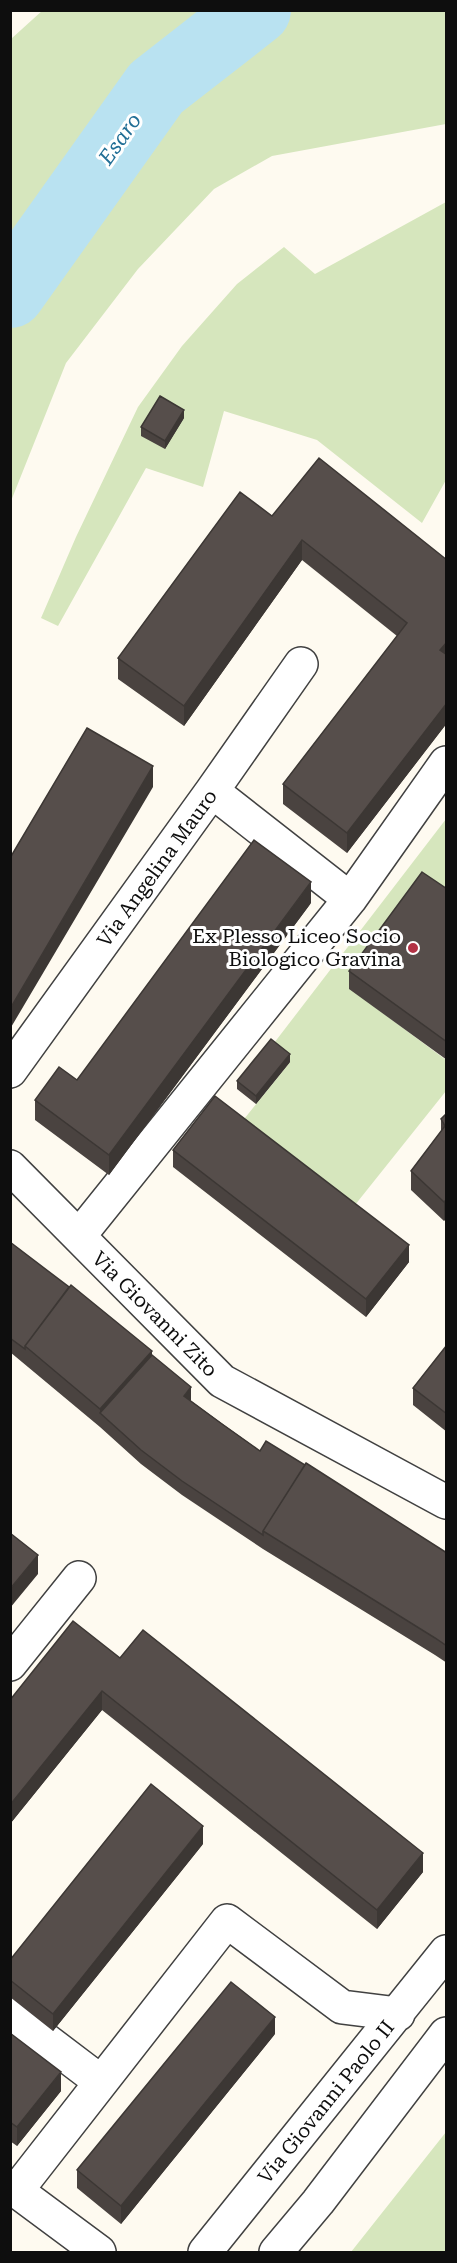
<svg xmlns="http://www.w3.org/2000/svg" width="457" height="2263" font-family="'Roboto Serif',serif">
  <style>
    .green { fill: #d6e6bd }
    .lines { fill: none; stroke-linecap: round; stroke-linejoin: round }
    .river { stroke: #b9e2f1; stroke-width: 70 }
    .minor-casing { stroke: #414141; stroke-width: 36 }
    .minor { stroke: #fff; stroke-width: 33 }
    .wall { fill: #4a4340 }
    .shaded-wall { fill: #3c3734 }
    .building { fill: #564e4b; stroke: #3c3734; stroke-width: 1.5 }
    .poi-dot { fill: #b33245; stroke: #fff; stroke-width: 2 }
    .labels { text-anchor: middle; stroke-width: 6; stroke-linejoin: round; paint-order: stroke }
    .street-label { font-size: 20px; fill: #0e0e0e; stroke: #fff }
    .poi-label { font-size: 20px; fill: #0e0e0e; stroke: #fff; text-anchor: end }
    .water-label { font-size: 21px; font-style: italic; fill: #226f96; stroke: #fff }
  </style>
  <rect width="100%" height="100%" fill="#fefaf0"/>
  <path class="green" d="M43,10L446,11V124L272,156L214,189L138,269L66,363L11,501V39Z
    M446,202V480L422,523L317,440L224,411L203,487L146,468L58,626L41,618L76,537L138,407L182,346L237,284L284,247L315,274Z
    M446,819V907L349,988L446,1060V1091L347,1215L236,1129L290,1062L271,1047Z
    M446,2132V2252H351Z"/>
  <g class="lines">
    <path class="river" d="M10,293L156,88L256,10"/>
    <defs>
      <path id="minor" d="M212,791L350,899
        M10,1071L212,791L301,664
        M10,1167L222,1381L446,1502
        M79,1236L350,899L446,763
        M10,1664L79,1578
        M10,2013L101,2082
        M10,2186L99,2252
        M17,2190L227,1921L342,2007L398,2014
        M205,2252L446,1952
        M276,2252L318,2202L446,2034"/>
    </defs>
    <use href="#minor" class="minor-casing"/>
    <use href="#minor" class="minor"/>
  </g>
  <path class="wall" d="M184,418L165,449L141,436V427Z
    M272,516L447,560V723L347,853L283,804V784L397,636L302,560L184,726L118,679V658Z
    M447,889V1060L349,989V971Z
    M311,903L109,1175L35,1120V1100L77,1080Z
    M290,1062L256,1104L237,1089V1081Z
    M447,1113L444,1221L411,1190V1171L441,1131V1119Z
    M173,1150L409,1262L366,1317L173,1167Z
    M10,1242L152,1355L191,1401L260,1451L447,1553V1663L435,1655L263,1549L182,1495L141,1464L100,1427L10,1352Z
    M447,1345V1432L413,1405V1388Z
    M120,1658L423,1872L377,1929L102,1710L10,1824V1700Z
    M203,1844L53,2031L10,1997V1960Z
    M10,2033L61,2091L17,2146L10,2141Z
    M275,2034L121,2224L77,2188V2170Z"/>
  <path class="shaded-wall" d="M184,410V418L165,449V441Z
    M302,540V560L184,726V706Z
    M447,642V662L440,650Z
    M447,703V723L347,853V833Z
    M153,766V787L10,1029V1009Z
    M311,882V903L109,1175V1155Z
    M290,1054V1062L256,1104V1096Z
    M447,1199V1218L444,1221V1202Z
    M409,1245V1262L366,1317V1299Z
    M152,1351V1369L100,1413V1409Z
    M191,1387V1401L184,1396Z
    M38,1555V1574L10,1608V1589Z
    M102,1691V1710L10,1824V1805Z
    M203,1826V1844L53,2031V2014Z
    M423,1853V1872L377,1929V1910Z
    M275,2017V2034L121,2224V2206Z
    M61,2072V2091L17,2146V2127Z"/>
  <path class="building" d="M160,396L184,410L165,441L141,427Z
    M319,458L447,560V642L440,650L447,655V703L347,833L283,784L407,623L302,540L184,706L118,658L240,492L272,516Z
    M87,728L153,766L10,1009V858Z
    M254,840L311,882L109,1155L35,1100L59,1067L77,1080Z
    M422,872L447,889V1042L349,971Z
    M271,1039L290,1054L256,1096L237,1081Z
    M215,1096L409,1245L366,1299L173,1150Z
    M447,1113V1199L444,1202L411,1171L445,1126L441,1119Z
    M10,1242L69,1287L25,1346V1349L10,1338Z
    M71,1285L152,1351L100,1409L25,1346Z
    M447,1345V1414L413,1388Z
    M152,1355L191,1387L184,1396L222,1424L260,1451L266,1441L305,1465L263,1531V1535L182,1481L141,1450L100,1413Z
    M306,1463L447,1553V1646L435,1638L263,1531Z
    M10,1533L38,1555L10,1589Z
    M73,1621L120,1658L143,1630L423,1853L377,1910L102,1691L10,1805V1700Z
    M151,1784L203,1826L53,2014L10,1980V1960Z
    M231,1982L275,2017L121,2206L77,2170Z
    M10,2033L61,2072L17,2127L10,2122Z"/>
  <circle class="poi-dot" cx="413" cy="948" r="6"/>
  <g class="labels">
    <g class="street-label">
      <text transform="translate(157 868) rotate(-54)" y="7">Via Angelina Mauro</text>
      <text transform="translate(155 1314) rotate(45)" y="7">Via Giovanni Zito</text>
      <text transform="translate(326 2102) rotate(-51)" y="7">Via Giovanni Paolo II</text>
    </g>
    <g class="poi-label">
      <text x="401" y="943">Ex Plesso Liceo Socio<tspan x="401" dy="23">Biologico Gravina</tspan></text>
    </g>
    <g class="water-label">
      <text transform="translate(120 139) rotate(-55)" y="7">Esaro</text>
    </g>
  </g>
  <rect width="457" height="2263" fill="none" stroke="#0e0e0e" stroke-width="24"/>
</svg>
